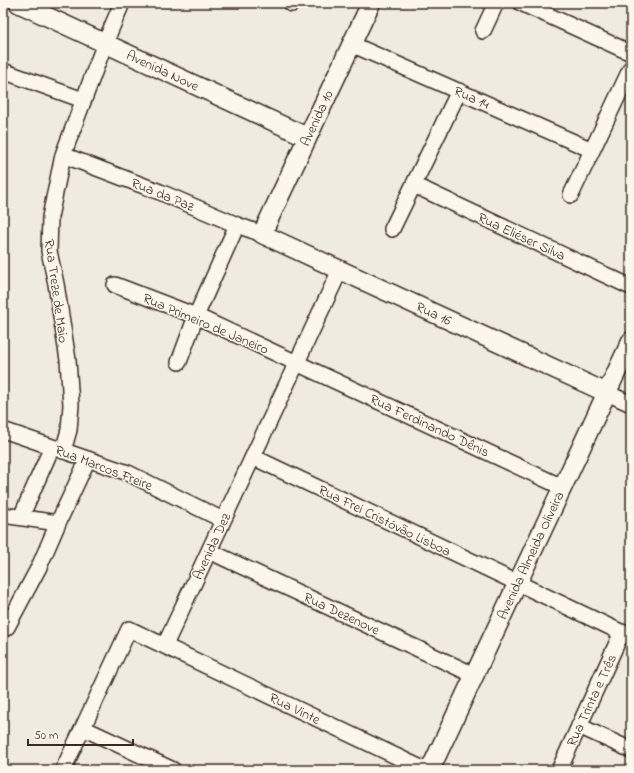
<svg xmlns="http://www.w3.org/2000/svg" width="634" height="773" font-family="'Indie Flower',sans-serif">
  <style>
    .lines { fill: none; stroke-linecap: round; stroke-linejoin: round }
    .minor-casing { stroke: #3b2a1e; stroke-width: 18 }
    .tertiary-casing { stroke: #3b2a1e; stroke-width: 21 }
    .minor { stroke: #fbf7ec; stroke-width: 15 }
    .tertiary { stroke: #fbf7ec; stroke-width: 18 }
    .labels { text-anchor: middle; stroke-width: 3; stroke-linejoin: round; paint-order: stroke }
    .street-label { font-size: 14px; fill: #3b2a1e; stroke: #fbf7ec }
  </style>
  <rect width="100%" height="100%" fill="#f0ebe0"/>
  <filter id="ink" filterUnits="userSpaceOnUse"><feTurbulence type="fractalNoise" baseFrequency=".025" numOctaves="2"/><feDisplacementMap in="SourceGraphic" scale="8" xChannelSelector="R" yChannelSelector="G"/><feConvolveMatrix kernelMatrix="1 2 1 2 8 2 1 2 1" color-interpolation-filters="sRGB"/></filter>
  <g filter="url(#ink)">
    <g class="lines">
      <defs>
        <path id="minor" d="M291,3L292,4
          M521,3L631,53
          M483,31L496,3
          M351,44L592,150
          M3,71L83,100
          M63,155L160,192L237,225L262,234
          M414,185L631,287
          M571,195L631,68
          M392,229L459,91
          M115,285L196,316L562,487
          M179,362L196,316L237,225
          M607,393L631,404
          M3,430L128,473L223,520
          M63,451L69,430L71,405L68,360L56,284L49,251L50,217L63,155L105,43L122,3
          M253,457L631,637
          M3,515L58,523
          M21,517L52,447
          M209,551L474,675
          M3,630L7,627L39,567L58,523L88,459
          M165,645L340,270
          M579,726L631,750
          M83,728L173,770
          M560,768L622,632
          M63,770L129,629L425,770"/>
        <path id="tertiary" d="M18,3L307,137
          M371,3L262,234L607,393
          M430,770L631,341"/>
      </defs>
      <use href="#minor" class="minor-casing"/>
      <use href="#tertiary" class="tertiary-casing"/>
      <use href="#minor" class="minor"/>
      <use href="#tertiary" class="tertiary"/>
    </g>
  </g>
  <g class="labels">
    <g class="street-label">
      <text transform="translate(163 70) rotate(25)" y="5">Avenida Nove</text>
      <text transform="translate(472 97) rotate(24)" y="5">Rua 14</text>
      <text transform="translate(316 118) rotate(-65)" y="5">Avenida 10</text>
      <text transform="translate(163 194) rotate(22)" y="5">Rua da Paz</text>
      <text transform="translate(522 236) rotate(25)" y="5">Rua Eliéser Silva</text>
      <text transform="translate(57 291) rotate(82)" y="5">Rua Treze de Maio</text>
      <text transform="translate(434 313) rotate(25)" y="5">Rua 16</text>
      <text transform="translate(206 323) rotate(23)" y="5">Rua Primeiro de Janeiro</text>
      <text transform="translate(430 425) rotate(25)" y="5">Rua Ferdinando Dênis</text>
      <text transform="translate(104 467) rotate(21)" y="5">Rua Marcos Freire</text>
      <text transform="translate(385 520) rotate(26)" y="5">Rua Frei Cristóvão Lisboa</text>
      <text transform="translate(211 546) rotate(-65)" y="5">Avenida Dez</text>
      <text transform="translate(530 555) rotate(-65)" y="5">Avenida Almeida Oliveira</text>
      <text transform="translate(342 613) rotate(25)" y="5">Rua Dezenove</text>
      <text transform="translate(591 700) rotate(-65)" y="5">Rua Trinta e Três</text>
      <text transform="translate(295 708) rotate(26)" y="5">Rua Vinte</text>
    </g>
  </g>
  <rect width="634" height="773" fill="none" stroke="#fbf7ec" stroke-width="16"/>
  <rect x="8" y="8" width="618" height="757" fill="none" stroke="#3b2a1e" stroke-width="1.5" filter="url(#ink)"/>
  <path d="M28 739v6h105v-6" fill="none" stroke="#3b2a1e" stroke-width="2"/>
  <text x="34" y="739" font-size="12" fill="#3b2a1e" stroke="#fbf7ec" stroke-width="3" paint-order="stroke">50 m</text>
</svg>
